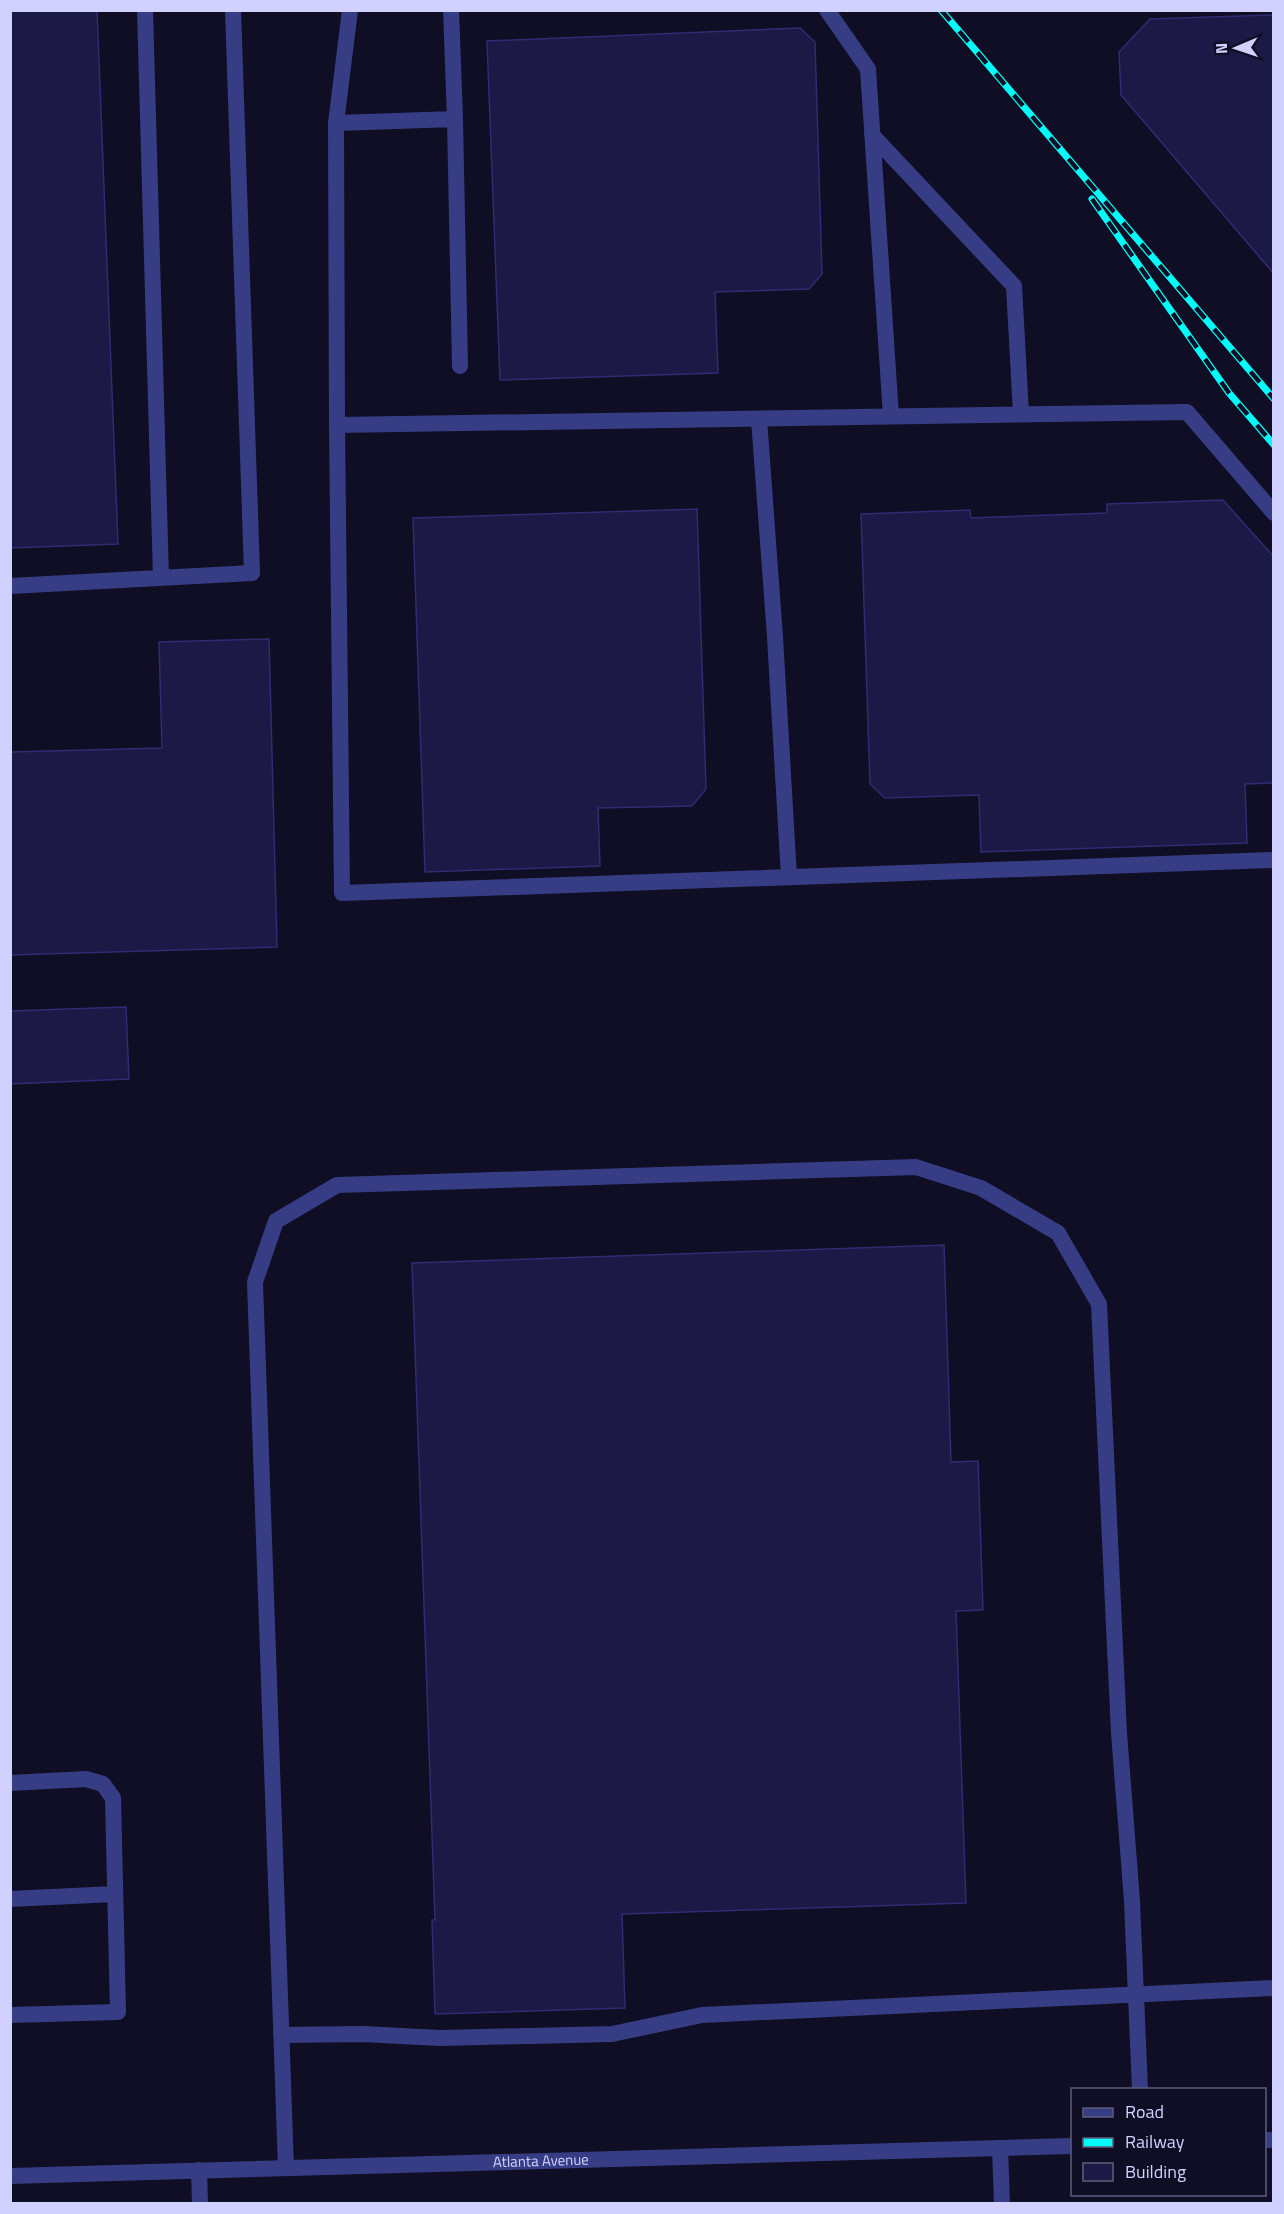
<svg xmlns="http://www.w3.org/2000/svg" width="1284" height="2214" font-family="'Titillium Web',sans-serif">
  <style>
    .building { fill: #1d1946; stroke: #312b72; stroke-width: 1.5 }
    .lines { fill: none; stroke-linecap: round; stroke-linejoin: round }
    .service { stroke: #373d84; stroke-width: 16 }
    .minor { stroke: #373d84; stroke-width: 16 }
    .rail-casing { stroke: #00fcf9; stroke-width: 7 }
    .rail { stroke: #0f0e24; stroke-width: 4.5; stroke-dasharray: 14; stroke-linecap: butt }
    .labels { text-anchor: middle; stroke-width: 4.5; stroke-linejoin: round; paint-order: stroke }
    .street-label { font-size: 15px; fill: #d1d1ff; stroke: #0f0e24 }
  </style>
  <rect width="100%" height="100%" fill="#0f0e24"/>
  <path class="building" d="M97,10L118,544L10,548V11Z
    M1273,15L1274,16V274L1121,95L1119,52L1150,19Z
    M800,28L815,42L822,274L809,289L715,292L718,373L500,380L487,41Z
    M1223,500L1274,557V783L1245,784L1247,843L981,852L979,795L885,798L870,784L861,514L970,510L971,518L1107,513V504Z
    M697,509L706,789L692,806L598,808L600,866L425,872L413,518Z
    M269,639L277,947L10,955V752L162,748L159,642Z
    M126,1007L129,1079L10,1084V1011Z
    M944,1245L951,1462L978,1461L983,1610L956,1611L966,1903L622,1914L625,2008L435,2014L432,1920H435L412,1263Z"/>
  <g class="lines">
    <path class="service" d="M145,10L161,578
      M350,10L336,123L337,425L342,893L1274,860
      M827,10L868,69L891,416
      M455,119L460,366
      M336,123L455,119L451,10
      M872,135L1014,286L1021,414
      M759,419L775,637L789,877
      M337,425L1187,412L1274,513
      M10,586L252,573L233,10
      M10,1783L86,1779L103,1784L113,1798L118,2012L10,2015
      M10,1899L115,1894
      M281,2035L363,2034L440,2038L612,2034L702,2015L1274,1988
      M1000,2148L1002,2204
      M286,2168L255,1282L276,1221L337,1185L916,1167L981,1188L1058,1233L1099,1304L1119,1733L1132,1901L1140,2090"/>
    <g class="minor">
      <path d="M1264,2140H1274"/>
      <path d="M199,2170L200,2204"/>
      <path id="s1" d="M10,2176L1072,2146"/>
    </g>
    <defs>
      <path id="rail" d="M941,10L1274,399
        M1092,199L1229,393L1274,445"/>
    </defs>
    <use href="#rail" class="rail-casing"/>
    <use href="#rail" class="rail"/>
  </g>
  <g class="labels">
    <g class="street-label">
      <text dy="5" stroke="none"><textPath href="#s1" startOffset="531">Atlanta Avenue</textPath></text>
    </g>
  </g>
  <rect width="1284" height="2214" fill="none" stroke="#d1d1ff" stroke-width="24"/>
  <rect x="1071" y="2088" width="195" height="108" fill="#0f0e24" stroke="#5d5c7c" stroke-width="1.5"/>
  <rect x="1083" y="2108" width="30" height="9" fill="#373d84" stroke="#5d5c7c" stroke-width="1.5"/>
  <text x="1125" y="2118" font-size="18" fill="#d1d1ff">Road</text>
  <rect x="1083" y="2138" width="30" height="9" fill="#00fcf9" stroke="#5d5c7c" stroke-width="1.5"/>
  <text x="1125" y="2148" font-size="18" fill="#d1d1ff">Railway</text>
  <rect x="1083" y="2163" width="30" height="18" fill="#1d1946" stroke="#5d5c7c" stroke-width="1.5"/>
  <text x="1125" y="2178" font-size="18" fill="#d1d1ff">Building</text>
  <g transform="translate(1236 48) rotate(268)" stroke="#0f0e24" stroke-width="4.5" paint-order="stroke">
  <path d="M0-4.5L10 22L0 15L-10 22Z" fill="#d1d1ff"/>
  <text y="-9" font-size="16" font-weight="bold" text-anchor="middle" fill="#d1d1ff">N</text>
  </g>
</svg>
